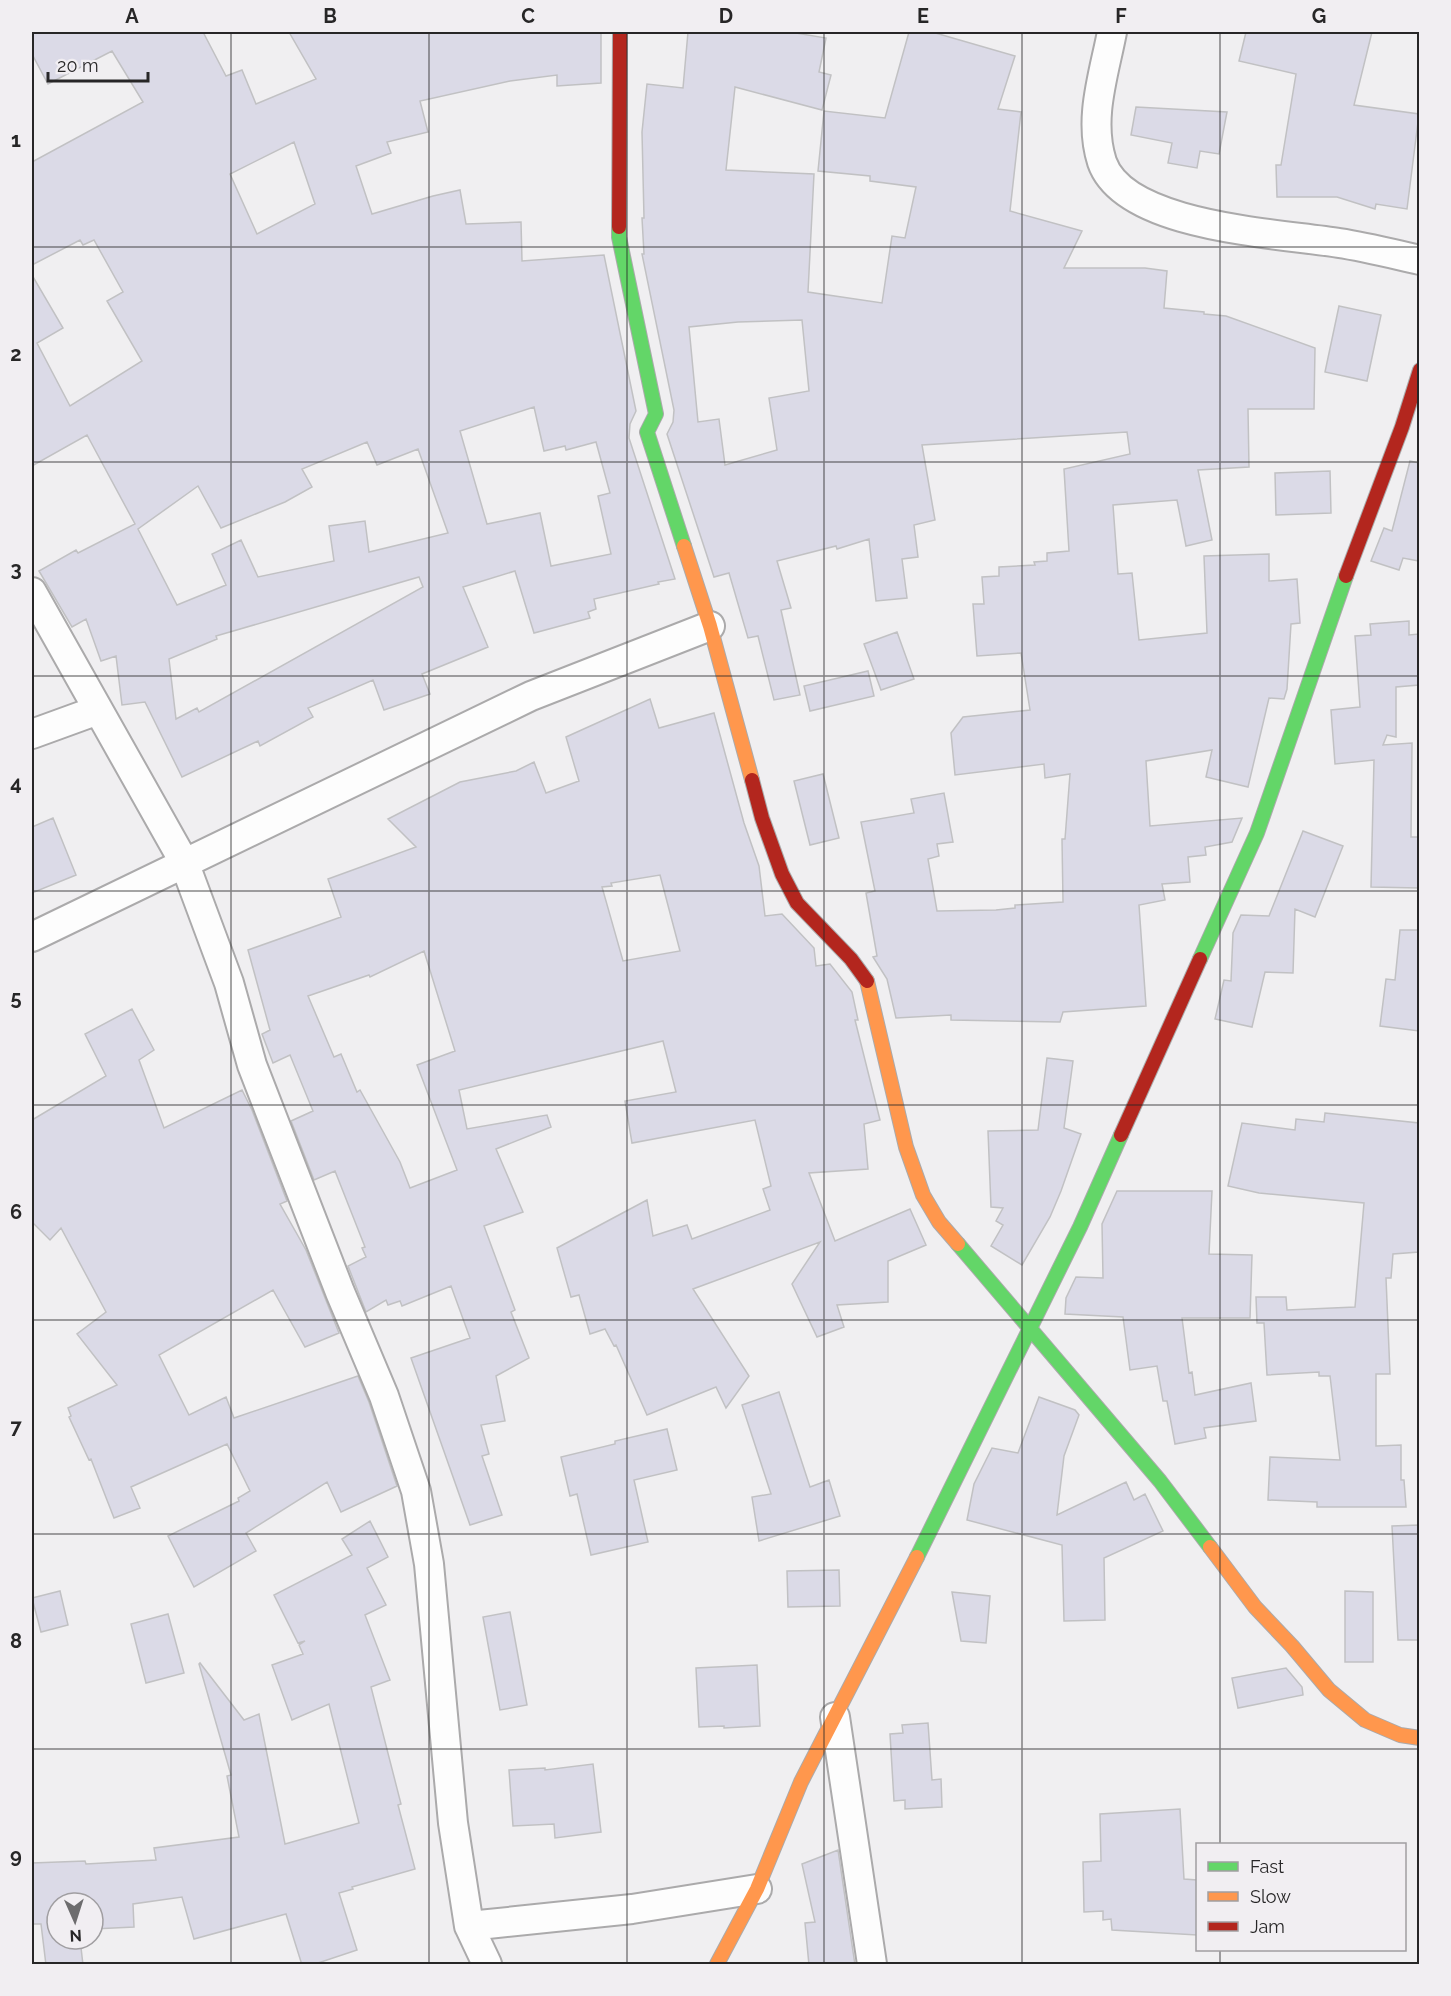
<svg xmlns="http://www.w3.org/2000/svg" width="1451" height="1996" font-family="Raleway,sans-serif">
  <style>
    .building { fill: #dbdae7; stroke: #c1c1c3; stroke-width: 1.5; fill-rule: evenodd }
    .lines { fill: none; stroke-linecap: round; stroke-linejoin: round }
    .street-casing { stroke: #abaaab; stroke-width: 32 }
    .fast-casing { stroke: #abaaab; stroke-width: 16 }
    .slow-casing { stroke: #abaaab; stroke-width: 16 }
    .jam-casing { stroke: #abaaab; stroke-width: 16 }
    .street { stroke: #fdfdfd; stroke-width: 28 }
    .fast { stroke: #63d668; stroke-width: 14 }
    .slow { stroke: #ff974d; stroke-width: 14 }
    .jam { stroke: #b3261e; stroke-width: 14 }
    .grid { fill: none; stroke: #272627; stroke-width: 1.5; stroke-opacity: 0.55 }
    .neatline { fill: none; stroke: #272627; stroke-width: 2 }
    .grid-label { font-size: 20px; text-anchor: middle; font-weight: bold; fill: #272627 }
  </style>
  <rect width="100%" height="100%" fill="#f0eff1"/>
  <path class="building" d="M32,32H203L226,76L242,70L256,104L316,79L289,32H601V83L557,86V75L510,81L420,101L428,132L387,142L391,153L356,166L372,214L433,196L460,190L466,224L521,222L522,261L604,255L636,411L630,424L629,438L675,579L658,582L659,584L594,599L596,609L588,612L590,618L534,633L515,571L463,587L488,647L422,674L430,694L384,710L373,680L308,708L313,717L260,746L258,741L182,777L145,702L122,705L116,656L101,661L86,619L72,627L39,571L76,550L78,553L135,524L87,435L32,466V275L63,328L37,343L70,406L142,361L107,301L123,292L94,240L83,245L80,240L32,265V162L143,102L112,51L48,84L32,54ZM294,142L315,204L257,234L230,174ZM534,407L544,451L565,446L566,450L596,442L610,493L598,496L611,554L551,566L540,513L487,524L460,431ZM367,442L377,465L418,449L448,533L369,552L365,521L329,526L334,561L258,577L241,540L212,554L226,585L177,605L138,529L198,486L221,528L285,502L312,487L302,469ZM419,577L423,587L199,712L197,708L176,719L169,659L217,639L216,636Z
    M688,32H790L826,38L819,72L831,75L822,110L735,87L726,170L814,174L808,292L882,303L892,236L905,238L916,187L870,181V176L818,171L824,111L885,118L909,32H932L1015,56L998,109L1021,112L1010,211L1082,231L1064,268H1145L1167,271L1164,308L1204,312V314L1226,316L1315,348L1314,409H1248L1249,467L1198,470L1212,540L1186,546L1177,500L1113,505L1118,574L1132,573L1139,640L1207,633L1204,556L1269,554V581L1297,579L1300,623L1291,624L1287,689L1284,699L1269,698L1248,787L1206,777L1212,750L1146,761L1150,826L1242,818L1232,842L1205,847L1206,855L1188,857L1190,882L1162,884L1165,900L1139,905L1146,1006L1063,1012L1060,1022L951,1020V1015L896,1018L887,979L873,957L877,956L866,893L875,891L861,822L914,813L911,799L944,793L953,842L937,844L939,856L928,859L937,911L996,910L1015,908V905L1063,902L1062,839H1065L1070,774L1045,778L1044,764L955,775L951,733L963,717L1030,710L1021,653L977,656L973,604H984L982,577L999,576V567L1035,565L1034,562L1047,561V553L1069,551L1064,469L1130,454L1127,432L922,445L935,520L914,525L918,557L902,559L907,598L876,601L869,539L837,549L836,546L777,561L791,608L781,610L800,695L774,700L758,636L748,638L729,573L714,577L667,434L673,422L674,410L642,254H644L642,218H644L642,132L647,84L683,88ZM802,320L809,391L769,398L777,450L725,465L719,419L698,422L689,327L738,322Z
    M1246,32H1372L1354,105L1419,114L1407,209L1376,204L1375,209L1337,197H1277L1276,165H1281L1296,74L1239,61Z
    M1136,107L1227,112L1219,154L1200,151L1197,168L1168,163L1172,143L1131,135Z
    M1339,306L1381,315L1367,381L1325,372Z
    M1410,461L1419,463V561L1403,558L1399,570L1371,561L1384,528L1392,531Z
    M1330,471L1331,513L1276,515L1275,473Z
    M1409,621V635L1419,634V685L1396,687V737L1387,735L1383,745L1412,743L1411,837H1419V888L1371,887L1374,760L1335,764L1331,710L1360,707L1355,636L1371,635L1370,624Z
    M897,632L914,679L881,690L864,644Z
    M868,671L874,696L810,711L804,686Z
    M650,699L659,728L714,713L744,823L759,866L765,916L782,914L814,948L816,966L830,964L852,992L858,1020H855L880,1120L864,1124L868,1169L809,1173L835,1241L910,1209L926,1245L888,1261V1302L837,1305L844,1327L817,1337L792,1284L820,1242L693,1289L749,1376L726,1408L716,1387L647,1415L616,1345L614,1346L605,1329L590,1334L579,1295L571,1297L557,1248L647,1200L653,1236L687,1225L692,1239L770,1210L763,1189L771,1186L755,1120L632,1143L625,1101L676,1092L663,1041L459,1090L467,1129L547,1115L551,1127L496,1149L523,1212L484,1226L515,1310L511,1312L529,1358L496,1376L505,1421L481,1425L489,1454L482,1456L502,1515L470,1525L411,1358L470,1338L451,1286L402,1306L400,1301L388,1305L386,1300L366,1312L348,1266L366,1257L362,1248L365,1247L335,1171L314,1180L291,1121L313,1111L290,1055L273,1063L262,1034L270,1030L248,950L341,917L328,879L416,847L388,819L460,782L516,771L534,762L546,793L579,781L566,737ZM660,875L680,951L623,961L602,887L612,886L611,883ZM424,951L455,1051L417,1065L457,1170L410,1188L400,1162L360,1090L357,1092L341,1054L334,1057L308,996L369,975L370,977Z
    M823,774L839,838L810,845L794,781Z
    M53,818L76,875L32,893V827Z
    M1303,831L1343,846L1315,917L1295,909L1293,973L1265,972L1252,1027L1215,1019L1224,980L1231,981L1233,933L1241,915L1269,916Z
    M1400,930H1419V1031L1380,1026L1386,979L1395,980Z
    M132,1009L154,1050L139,1060L164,1128L242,1090L252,1110L287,1201L280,1204L306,1250L339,1333L305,1347L273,1290L159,1355L189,1415L226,1397L234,1418L358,1376L369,1402L397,1486L341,1512L327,1482L246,1533L256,1551L194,1587L168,1536L239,1501L238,1498L250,1491L227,1444L131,1487L140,1508L114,1518L91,1459L89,1460L69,1417L71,1416L68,1408L117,1385L77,1334L106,1312L61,1228L50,1240L32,1222V1120L106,1076L85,1034Z
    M1047,1058L1073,1061L1064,1128L1081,1134L1061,1191L1050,1217L1022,1265L991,1246L1003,1225L996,1221L1003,1208L991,1207L988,1131L1038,1130Z
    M1325,1113L1419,1123V1252L1393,1254L1391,1278H1386L1390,1374H1376V1446L1401,1445V1480H1404L1406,1507H1317V1502L1268,1500L1270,1457L1340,1460L1330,1376H1319V1372L1267,1375L1264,1323H1257L1256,1297H1286L1287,1310L1355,1307L1364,1203L1259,1193L1228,1186L1242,1123L1295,1130L1296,1119L1324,1122Z
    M1117,1191H1212L1209,1254L1252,1255L1250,1318H1182L1189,1373L1192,1372L1195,1395L1251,1383L1256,1421L1204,1428L1206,1438L1175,1444L1167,1401H1163L1157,1366L1130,1370L1123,1317L1065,1314L1066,1298L1076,1277L1103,1278L1102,1224Z
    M779,1392L810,1487L829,1480L840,1516L759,1541L752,1497L771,1494L742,1405Z
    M1039,1397L1075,1410L1079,1415L1064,1456L1057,1515L1126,1482L1134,1500L1145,1494L1163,1531L1104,1558L1105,1620L1064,1621L1062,1545L967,1520L974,1484L992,1448L1018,1453Z
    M667,1429L677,1470L634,1480L648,1542L591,1555L577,1494L570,1496L561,1457L615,1444V1441Z
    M370,1521L388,1557L367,1568L386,1605L365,1615L390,1680L371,1687L401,1804L398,1805L415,1869L352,1887L353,1889L339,1893L357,1950L312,1965H302L286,1914L194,1939L182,1897L133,1904L134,1927L93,1929V1903H57V1939H80L83,1965H46L41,1924H32V1863L85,1861L86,1864L156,1860L154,1848L239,1837L227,1776L231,1775L199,1664L200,1663L244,1720L259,1714L285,1844L359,1823L329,1704L292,1720L272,1665L303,1654L299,1645L305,1641L298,1643L274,1595L352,1555L342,1539Z
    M1419,1525V1640H1398L1392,1526Z
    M839,1570L840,1606L788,1607L787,1571Z
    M60,1591L68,1625L41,1632L32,1598Z
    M1345,1591L1373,1592V1662H1345Z
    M952,1592L990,1596L986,1643L961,1641Z
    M510,1612L527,1705L500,1710L483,1617Z
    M168,1614L184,1673L146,1683L131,1624Z
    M757,1665L760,1726L724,1728V1726L699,1727L696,1668Z
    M1286,1668L1302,1687L1303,1695L1238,1708L1232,1678Z
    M928,1723L932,1780L941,1779L942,1807L905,1809V1800L894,1801L890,1734L903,1733L902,1725Z
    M593,1764L601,1832L555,1838L554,1824L513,1826L509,1770L545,1768V1770Z
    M1180,1809L1184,1879L1197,1880V1935L1112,1930L1111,1919L1103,1920V1911L1084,1912L1083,1862L1101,1861L1100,1814Z
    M838,1850L855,1965H809L805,1923L815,1922L802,1864Z"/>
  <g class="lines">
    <defs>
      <path id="street" d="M1112,32C1104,74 1088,119 1102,162C1125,228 1280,233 1339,243C1366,247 1393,254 1420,260
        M32,592L184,862L229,983L252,1065L340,1292L384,1396L416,1491L429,1564L453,1823L469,1926L487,1964
        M32,734L98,710
        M32,937L531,696L710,626
        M835,1717L872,1964
        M469,1926L632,1909L757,1889"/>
      <path id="fast" d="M619,227V237L656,414L647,432L684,546
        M1200,959L1257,833L1346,576
        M958,1244L1160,1481L1210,1547
        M917,1557L1080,1227L1121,1135"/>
      <path id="slow" d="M684,546L710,626L752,780
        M867,981L906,1147L923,1195L939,1222L958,1244
        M1210,1547L1255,1607L1292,1646L1329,1690L1365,1720L1400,1735L1420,1738
        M717,1964L757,1889L801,1782L917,1557"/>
      <path id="jam" d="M619,227L620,32
        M1346,576L1402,427L1420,370
        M752,780L762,818L782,874L797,903L851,959L867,981
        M1121,1135L1200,959"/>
    </defs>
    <use href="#street" class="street-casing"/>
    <use href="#fast" class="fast-casing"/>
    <use href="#slow" class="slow-casing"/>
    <use href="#jam" class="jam-casing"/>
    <use href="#street" class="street"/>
    <use href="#fast" class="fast"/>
    <use href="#slow" class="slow"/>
    <use href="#jam" class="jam"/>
  </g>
  <path class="grid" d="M231,32V1964M429,32V1964M627,32V1964M824,32V1964M1022,32V1964M1220,32V1844M32,247H1420M32,462H1420M32,676H1420M32,891H1420M32,1105H1420M32,1320H1420M32,1534H1420M32,1749H1420M1220,1950V1964"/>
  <rect width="1451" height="1996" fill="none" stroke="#f1eef2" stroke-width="66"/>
  <rect x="1196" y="1843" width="210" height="108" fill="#f1eef2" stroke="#a09ea1" stroke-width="1.5"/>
  <rect x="1208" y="1862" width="30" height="9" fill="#63d668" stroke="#a09ea1" stroke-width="1.5"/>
  <text x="1250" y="1873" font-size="18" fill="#272627">Fast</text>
  <rect x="1208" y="1892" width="30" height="9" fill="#ff974d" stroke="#a09ea1" stroke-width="1.5"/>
  <text x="1250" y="1903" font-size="18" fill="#272627">Slow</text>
  <rect x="1208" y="1922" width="30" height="9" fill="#b3261e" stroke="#a09ea1" stroke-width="1.5"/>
  <text x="1250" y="1933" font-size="18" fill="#272627">Jam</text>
  <g transform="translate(75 1921) rotate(177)"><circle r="28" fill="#f1eef2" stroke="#a09ea1" stroke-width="1.5"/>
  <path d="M0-4.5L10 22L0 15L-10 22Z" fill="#6d6c6e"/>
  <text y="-9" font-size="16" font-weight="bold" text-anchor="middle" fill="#272627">N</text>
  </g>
  <path d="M48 72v9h100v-9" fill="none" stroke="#272627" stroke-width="3"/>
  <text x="57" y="72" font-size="18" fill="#272627" stroke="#f1eef2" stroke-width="4.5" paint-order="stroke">20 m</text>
  <rect x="33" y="33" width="1385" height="1930" class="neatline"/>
  <g class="grid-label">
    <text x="132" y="23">A</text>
    <text x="330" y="23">B</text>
    <text x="528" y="23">C</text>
    <text x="726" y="23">D</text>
    <text x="923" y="23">E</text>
    <text x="1121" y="23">F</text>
    <text x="1319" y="23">G</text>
    <text x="16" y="147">1</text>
    <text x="16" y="361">2</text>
    <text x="16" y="576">3</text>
    <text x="16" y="790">4</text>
    <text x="16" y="1005">5</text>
    <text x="16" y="1219">6</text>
    <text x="16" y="1434">7</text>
    <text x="16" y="1648">8</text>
    <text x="16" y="1863">9</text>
  </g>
</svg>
